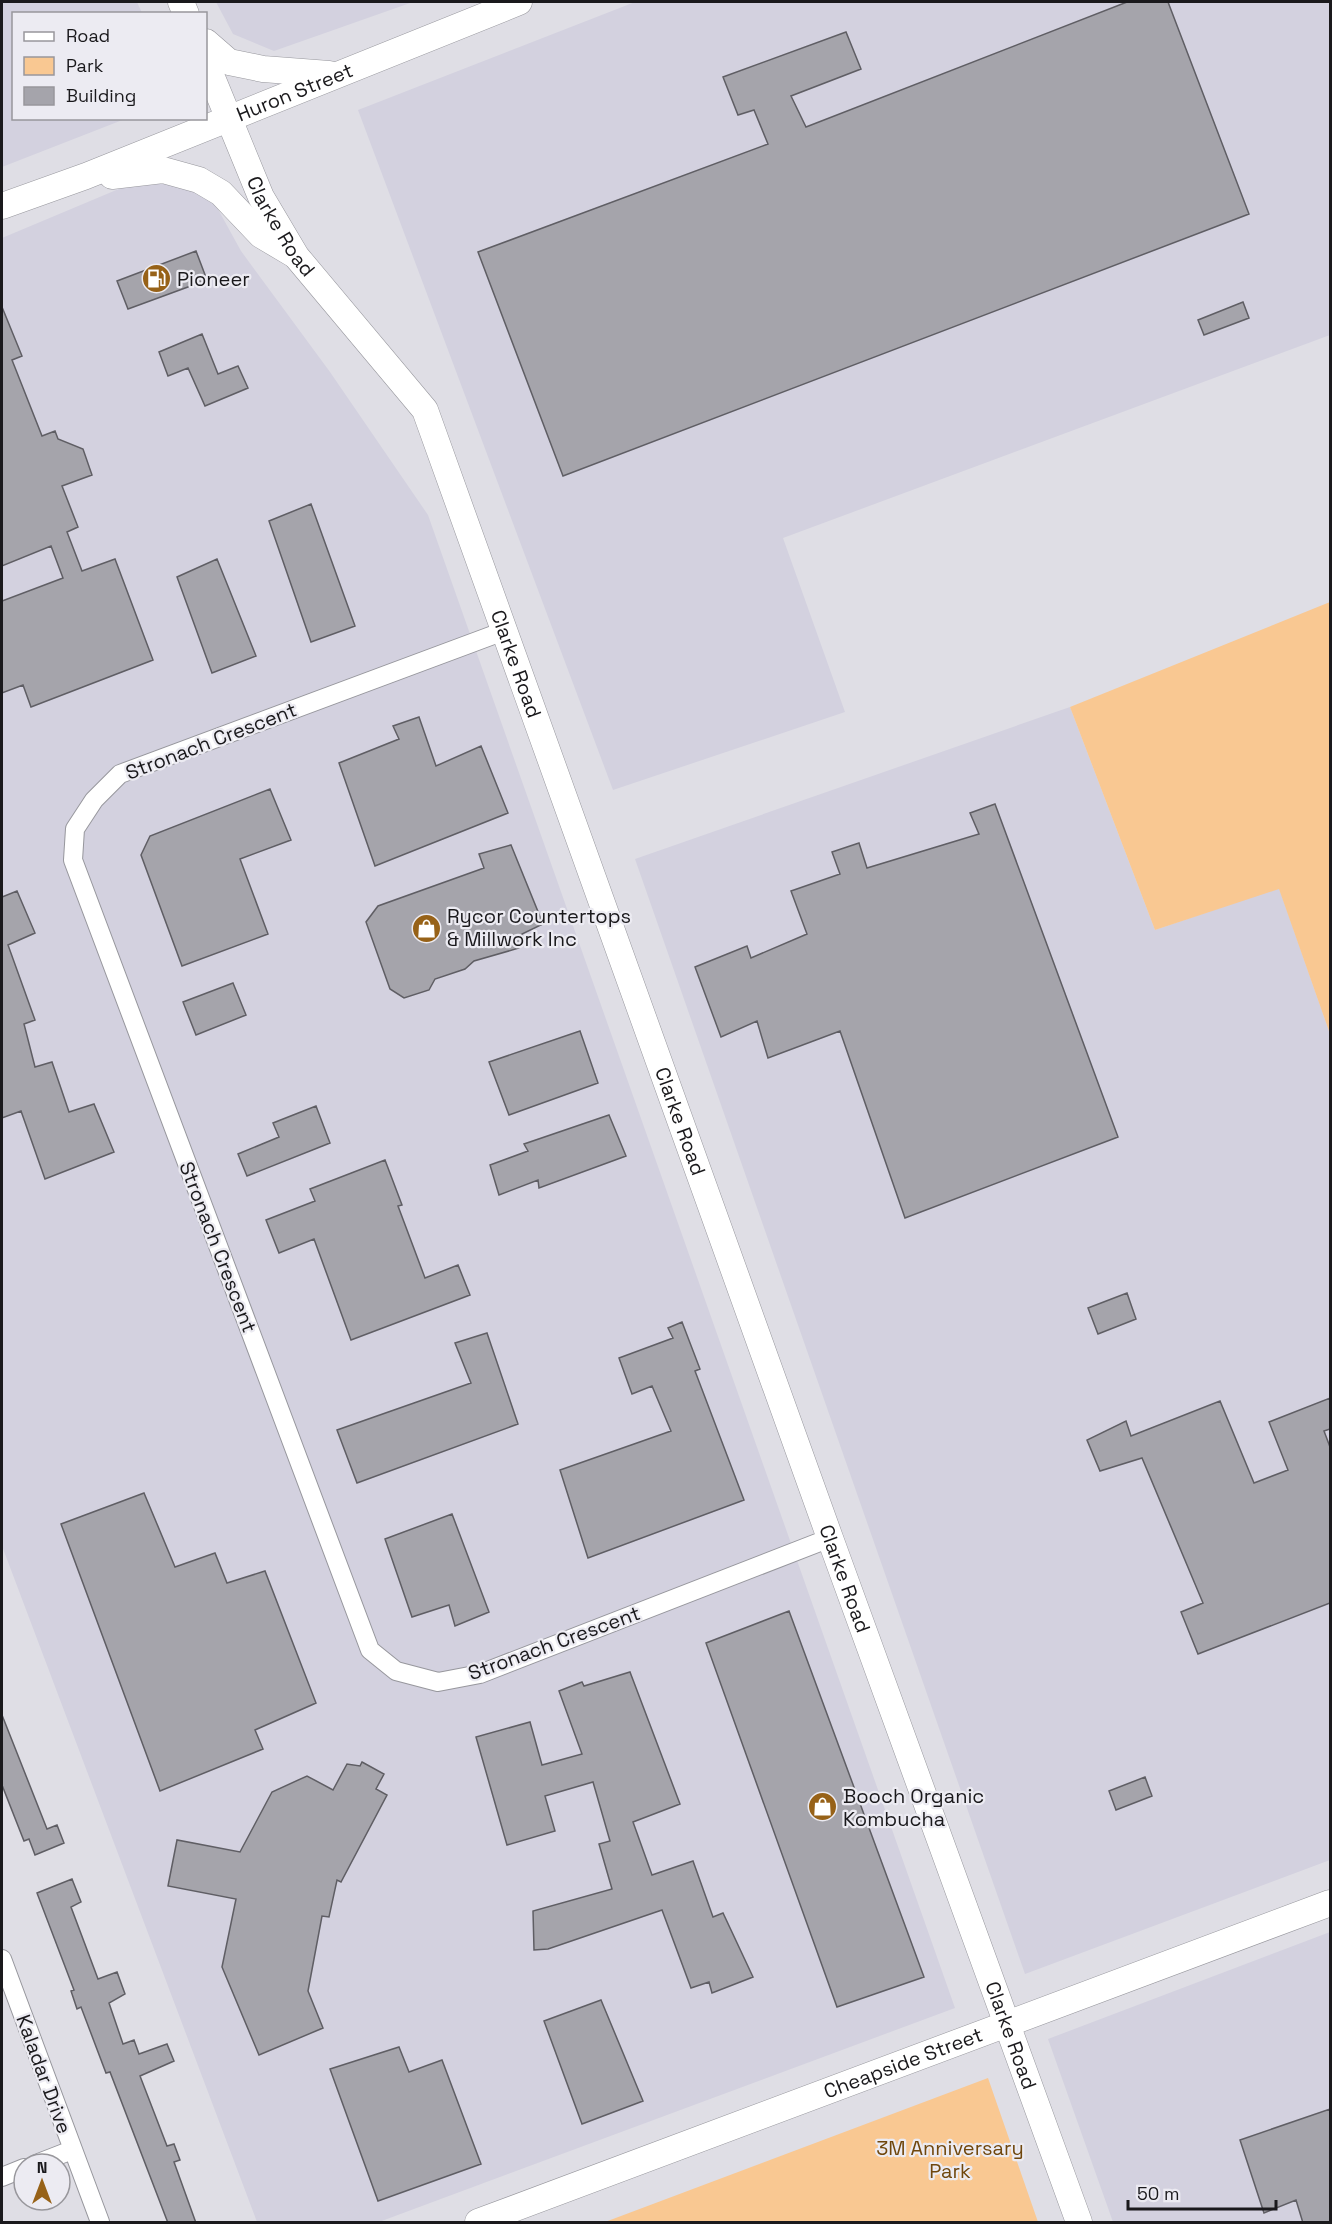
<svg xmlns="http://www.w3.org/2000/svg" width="1332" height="2224" font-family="'Space Grotesk',sans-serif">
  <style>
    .built { fill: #d3d1df }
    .green { fill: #f9c892 }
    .building { fill: #a5a4ab; stroke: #5f5e64; stroke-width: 1.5 }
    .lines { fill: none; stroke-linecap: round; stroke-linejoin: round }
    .street-casing { stroke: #97979d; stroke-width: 20 }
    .secondary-casing { stroke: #97979d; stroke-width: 27 }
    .street { stroke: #fff; stroke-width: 18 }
    .secondary { stroke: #fff; stroke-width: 26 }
    .labels { text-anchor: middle; stroke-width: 4.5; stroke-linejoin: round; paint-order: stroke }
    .street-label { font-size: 20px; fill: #1a191c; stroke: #ecebf2 }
    .poi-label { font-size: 20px; fill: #1a191c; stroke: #ecebf2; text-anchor: start }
    .park-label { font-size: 20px; fill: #70470d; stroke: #ecebf2 }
  </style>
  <rect width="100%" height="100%" fill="#dfdee5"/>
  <path class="built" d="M2,2H137L142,13L14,14V118L125,119L2,167Z
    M216,2H413L274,51L233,34Z
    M635,2H1330V335L783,538L845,712L613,790L358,110Z
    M133,183L184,184L214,202L241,251L330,372L428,515L955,2008L379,2222H257L2,1546V238Z
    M1070,707L1155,930L1279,888L1330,1034V1860L1025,1974L635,859Z
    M1330,1932V2222H1113L1048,2039Z"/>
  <path class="green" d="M1330,602V1034L1279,889L1155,930L1070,707Z
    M988,2078L1038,2222H605Z"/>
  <path class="building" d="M1127,2H1168L1249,214L563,476L478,252L768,144L754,110L738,115L723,77L846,32L861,69L791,96L806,127Z
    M196,251L207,280L128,309L117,281Z
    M1243,302L1249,318L1204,335L1198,320Z
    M2,307L22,356L12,360L42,436L55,431L58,439L83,449L92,475L62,486L78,527L67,532L82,571L115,559L153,660L31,707L23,685L2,693V601L63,578L51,546L2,566Z
    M202,334L218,374L238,366L248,388L205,406L188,368L168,376L159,352Z
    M311,504L355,626L311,642L269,521Z
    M217,559L256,656L212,673L177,577Z
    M419,717L436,766L481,746L508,813L375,866L339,763L399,739L393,726Z
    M270,789L291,840L240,859L268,934L182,966L141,855L150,836Z
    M995,804L1118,1137L905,1218L840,1031L768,1058L757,1021L721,1037L695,967L747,946L751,958L807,934L791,891L840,874L832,852L859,843L867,868L979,834L970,813Z
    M511,845L543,924L522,934L519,948L474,961L465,969L435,979L429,990L404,998L390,989L366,922L378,906L484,868L479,854Z
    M17,891L35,933L8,945L35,1020L24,1024L35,1067L52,1062L69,1112L94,1104L114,1152L45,1179L21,1111L2,1118V897Z
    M233,983L246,1015L196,1035L183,1002Z
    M580,1031L598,1083L509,1115L489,1062Z
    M316,1106L330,1143L247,1176L238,1154L279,1137L273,1123Z
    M609,1115L626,1156L539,1188L538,1180L499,1195L490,1165L528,1151L524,1144Z
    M385,1160L402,1205L398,1206L425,1278L458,1265L470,1295L351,1340L314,1239L279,1253L266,1220L315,1201L310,1189Z
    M1127,1293L1136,1319L1098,1334L1088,1308Z
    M682,1322L700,1369L695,1371L744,1500L588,1558L560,1470L671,1431L652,1386L632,1394L619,1358L673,1338L668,1328Z
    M487,1333L518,1424L357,1483L337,1430L471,1383L455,1343Z
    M1330,1398V1429L1324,1431L1330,1447V1603L1198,1654L1181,1612L1203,1603L1142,1458L1100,1471L1087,1440L1126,1421L1131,1436L1220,1401L1254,1483L1288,1470L1269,1422Z
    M144,1493L175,1567L215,1553L227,1583L265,1571L316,1703L255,1730L263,1749L160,1791L61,1524Z
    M452,1514L489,1612L455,1626L449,1605L412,1617L385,1539Z
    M789,1611L924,1977L837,2007L706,1643Z
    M630,1672L680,1804L633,1822L652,1875L693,1861L713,1917L723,1913L753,1977L712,1993L709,1982L691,1988L662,1910L548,1949L534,1950L533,1911L612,1889L599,1844L610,1841L593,1782L545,1796L555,1831L507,1845L476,1737L530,1722L542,1765L582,1754L559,1691L582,1682L584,1686Z
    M2,1715L47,1829L57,1825L64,1843L35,1855L29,1839L24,1841L2,1785Z
    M362,1762L384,1774L376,1789L387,1795L341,1882L337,1880L329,1917L322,1916L308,1991L323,2028L259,2055L222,1967L236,1899L168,1886L177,1840L240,1852L272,1792L307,1776L333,1790L347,1764L360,1766Z
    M1145,1777L1152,1796L1116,1810L1109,1791Z
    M72,1879L81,1902L71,1907L98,1979L117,1972L125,1994L109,2003L123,2044L134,2040L139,2054L167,2044L174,2061L140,2076L167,2146L174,2144L180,2160L174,2162L196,2223H168L110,2072L106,2073L81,2007L77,2009L71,1991L74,1990L37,1893Z
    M601,2000L643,2101L582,2124L544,2021Z
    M399,2047L409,2072L442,2060L481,2164L378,2201L330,2069Z
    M1330,2109V2223H1303L1296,2200L1264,2213L1240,2140Z"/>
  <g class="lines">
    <defs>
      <path id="street" d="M504,631L120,774L94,800L75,829L73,860L370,1650L396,1671L438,1682L480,1674L830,1538
        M2,1959L100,2222
        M36,2164L72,2150
        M2,2177L24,2168"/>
      <g id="secondary">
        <path d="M181,2L186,14"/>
        <path d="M206,42L229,62L263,69L329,74"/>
        <path id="s1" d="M206,63L261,197L296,256L425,410L830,1538L1079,2222"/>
        <path d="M112,176L163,170L199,180L221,193L261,235L293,254"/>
        <path id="s2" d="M2,206L86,176L519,2"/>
        <path id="s3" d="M478,2222L1330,1903"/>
      </g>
    </defs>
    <use href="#street" class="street-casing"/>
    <use href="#secondary" class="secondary-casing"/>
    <use href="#street" class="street"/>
    <use href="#secondary" class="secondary"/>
  </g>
  <defs>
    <symbol id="fuel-disc" viewBox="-11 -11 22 22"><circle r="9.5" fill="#976218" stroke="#ecebf2"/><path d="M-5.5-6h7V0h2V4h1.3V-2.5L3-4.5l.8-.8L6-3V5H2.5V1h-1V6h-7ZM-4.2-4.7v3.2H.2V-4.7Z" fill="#fff"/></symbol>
    <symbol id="shop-disc" viewBox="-11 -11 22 22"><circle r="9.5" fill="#976218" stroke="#ecebf2"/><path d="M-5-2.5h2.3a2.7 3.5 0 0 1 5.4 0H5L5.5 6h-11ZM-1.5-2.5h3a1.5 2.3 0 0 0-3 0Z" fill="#fff"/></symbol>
  </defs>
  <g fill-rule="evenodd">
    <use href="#fuel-disc" x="140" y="262" width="33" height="33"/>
    <use href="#shop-disc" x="410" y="912" width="33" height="33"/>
    <use href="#shop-disc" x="806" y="1790" width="33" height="33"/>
  </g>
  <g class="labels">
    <g class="street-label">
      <text dy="7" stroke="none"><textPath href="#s2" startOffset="314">Huron Street</textPath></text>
      <text dy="7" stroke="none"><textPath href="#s1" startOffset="180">Clarke Road</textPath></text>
      <text dy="7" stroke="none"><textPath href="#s1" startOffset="684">Clarke Road</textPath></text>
      <text transform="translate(211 741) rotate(-21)" y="7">Stronach Crescent</text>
      <text dy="7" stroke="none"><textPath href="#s1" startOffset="1170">Clarke Road</textPath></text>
      <text transform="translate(218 1247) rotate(69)" y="7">Stronach Crescent</text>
      <text dy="7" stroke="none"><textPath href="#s1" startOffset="1656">Clarke Road</textPath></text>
      <text transform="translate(554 1643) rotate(-20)" y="7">Stronach Crescent</text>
      <text dy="7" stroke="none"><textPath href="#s1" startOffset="2142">Clarke Road</textPath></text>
      <text dy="7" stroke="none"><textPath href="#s3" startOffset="454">Cheapside Street</textPath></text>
      <text transform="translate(44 2074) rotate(70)" y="7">Kaladar Drive</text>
    </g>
    <g class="poi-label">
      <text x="177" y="286">Pioneer</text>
      <text x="447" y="923">Rycor Countertops<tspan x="447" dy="23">&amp; Millwork Inc</tspan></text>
      <text x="843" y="1803">Booch Organic<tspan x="843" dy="23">Kombucha</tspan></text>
    </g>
    <g class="park-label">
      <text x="950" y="2155">3M Anniversary<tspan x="950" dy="23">Park</tspan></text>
    </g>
  </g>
  <rect width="1332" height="2224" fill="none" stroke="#1a191c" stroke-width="6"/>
  <rect x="12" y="12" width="195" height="108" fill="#ecebf2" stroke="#98979c" stroke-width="1.5"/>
  <rect x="24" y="32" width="30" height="9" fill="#ffffff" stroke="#98979c" stroke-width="1.5"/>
  <text x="66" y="42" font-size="18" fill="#1a191c">Road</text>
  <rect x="24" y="57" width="30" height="18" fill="#f9c892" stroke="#98979c" stroke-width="1.5"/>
  <text x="66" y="72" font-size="18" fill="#1a191c">Park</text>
  <rect x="24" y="87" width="30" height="18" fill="#a5a4ab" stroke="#98979c" stroke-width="1.5"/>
  <text x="66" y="102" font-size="18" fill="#1a191c">Building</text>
  <g transform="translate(42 2182)"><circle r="28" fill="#ecebf2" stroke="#98979c" stroke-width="1.5"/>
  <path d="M0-4.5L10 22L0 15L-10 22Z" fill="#976218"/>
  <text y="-9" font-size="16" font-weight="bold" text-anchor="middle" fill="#1a191c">N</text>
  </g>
  <path d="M1128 2200v9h148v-9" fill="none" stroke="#1a191c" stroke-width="3"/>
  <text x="1137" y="2200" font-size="18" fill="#1a191c" stroke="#ecebf2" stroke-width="4.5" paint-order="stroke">50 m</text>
</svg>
